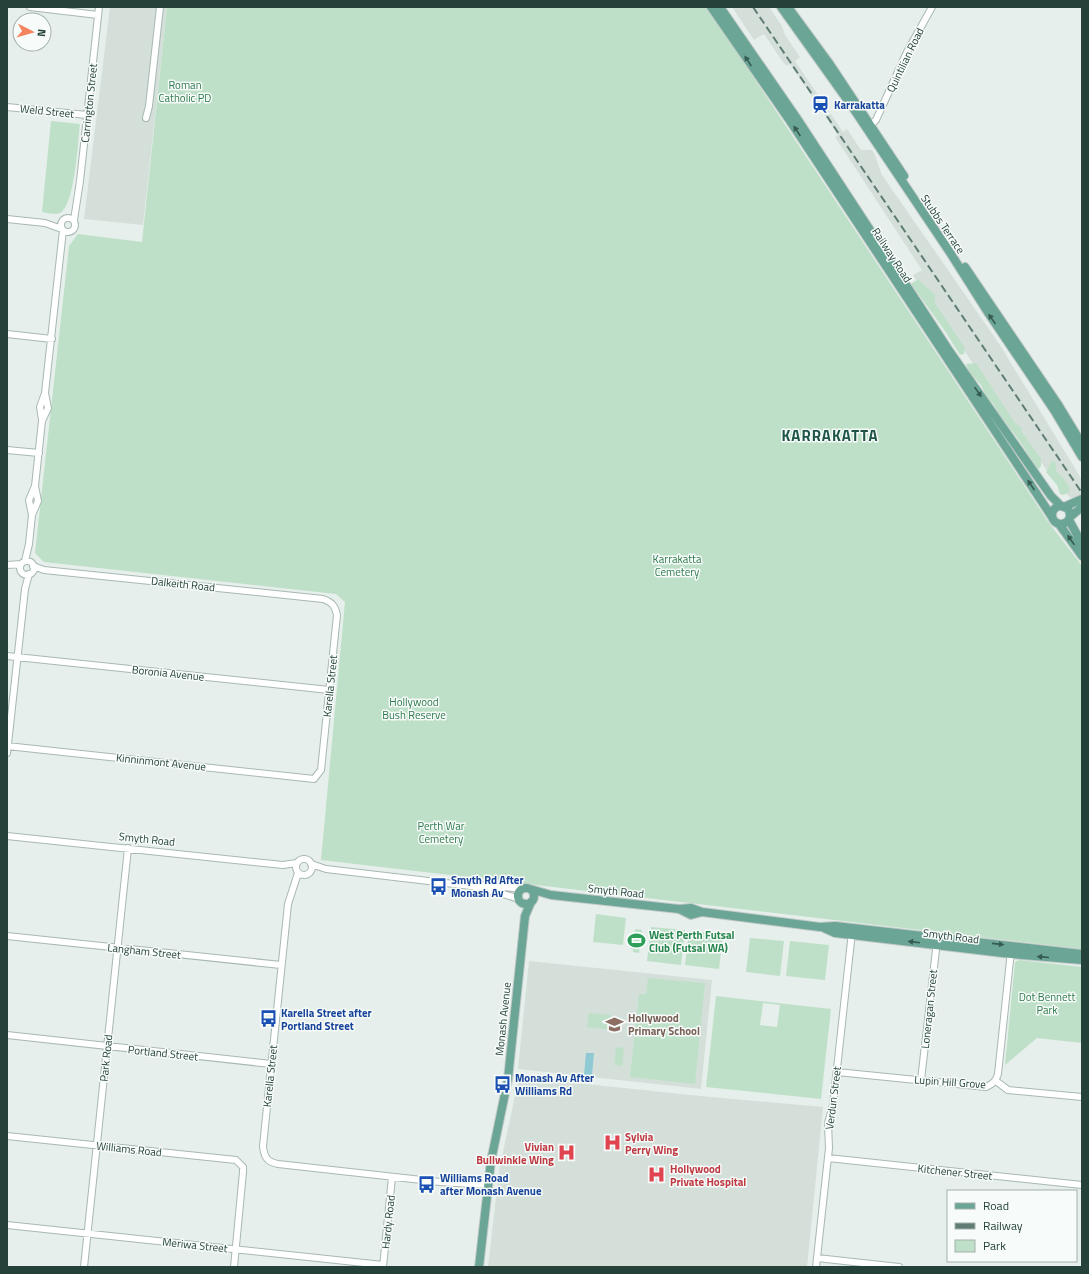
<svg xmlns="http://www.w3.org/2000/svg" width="1089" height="1274" font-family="'Titillium Web',sans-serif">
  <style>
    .built { fill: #d4dfda }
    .green { fill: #bfe0c8; fill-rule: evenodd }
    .water { fill: #8ec9d4 }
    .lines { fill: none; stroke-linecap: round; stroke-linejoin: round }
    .minor-casing { stroke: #a8b8b2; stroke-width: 8 }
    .major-casing { stroke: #c2cac8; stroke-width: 10 }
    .minor { stroke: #fff; stroke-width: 6 }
    .major { stroke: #6aa596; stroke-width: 8 }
    .rail { stroke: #5f7d75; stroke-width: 2; stroke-dasharray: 8 4; stroke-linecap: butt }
    .oneway { fill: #365b51 }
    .labels { text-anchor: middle; stroke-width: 3; stroke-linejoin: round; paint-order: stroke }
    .street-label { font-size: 11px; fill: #24423a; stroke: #f7fbf9 }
    .park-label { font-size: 11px; fill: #2d7a4b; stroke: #f7fbf9 }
    .transit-label { font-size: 11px; font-weight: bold; fill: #164399; stroke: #f7fbf9; text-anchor: start }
    .leisure-label { font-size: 11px; font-weight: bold; fill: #27864d; stroke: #f7fbf9; text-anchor: start }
    .education-label { font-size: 11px; font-weight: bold; fill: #785e54; stroke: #f7fbf9; text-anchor: start }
    .health-label { font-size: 11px; font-weight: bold; fill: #be3a42; stroke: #f7fbf9; text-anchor: start }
    .district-label { font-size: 15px; font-weight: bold; letter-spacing: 1px; fill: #1f5548; stroke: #f7fbf9 }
  </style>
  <rect width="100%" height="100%" fill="#e6efeb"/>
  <path class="built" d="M110,7H167L143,225L84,219Z
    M732,7H769L782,26L785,35L800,57L795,61L843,132L847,129L861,150H872L874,153L882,175L1000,345L1082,480V495L1078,499H1072L1059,487L1025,440L913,275L922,270L835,137L838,135L790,64L787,66L782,61L764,34L754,40Z
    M529,961L712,980L701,1089L518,1069Z
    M519,1077L700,1096L823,1107L807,1267H488L499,1171Z"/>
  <path class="green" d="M167,7H707L1049,523L1082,566V949L321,860L345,602L336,594L44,562L35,553L69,246L78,234L142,242Z
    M51,121L80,124C78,140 75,206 60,213C55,215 47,213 42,212Z
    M918,279L935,295V303L965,348L964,354L960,355L945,331L911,284Z
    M976,363L1015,423L1021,427L1022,432L1041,459V466L1038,470L1021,443L999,414L994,405L987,397L981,385L969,372L966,364Z
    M1052,461L1056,463V471C1061,477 1069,482 1070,491L1064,495L1060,494L1057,485L1046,472Z
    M596,914L626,918L623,945L593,942Z
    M651,927L685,930L681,965L647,961Z
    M635,929L642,930L639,953L633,952V949H631L633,932H635Z
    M689,931L723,934L719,969L685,965Z
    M750,938L784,941L780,976L746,972Z
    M790,941L829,945L825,980L786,976Z
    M1019,960L1082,967V1043L1037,1038L1005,1065L1015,962Z
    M648,978L705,983L695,1084L630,1077L639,994H646Z
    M716,996L831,1009L821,1099L706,1087ZM763,1003L780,1005L777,1027L760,1025Z
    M589,1013L611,1015L610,1030L587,1027Z
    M616,1047L624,1048L622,1066L614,1065Z"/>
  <path class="water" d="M586,1053H594L592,1075H584Z"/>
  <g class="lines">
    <defs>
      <path id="minor" d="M30,7L98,15
        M7,107L87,115
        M146,118L149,106L160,7
        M867,128L876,120L907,52L932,7
        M61 225a7 7 0 1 1 14 0a7 7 0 1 1-14 0Z
        M7,219L45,223L62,229
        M74,220L80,181L99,7
        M7,334L52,339
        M42,420L40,407L45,393
        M7,450L39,453
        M32,515L38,501L35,486
        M25,561L29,544L32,515L29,500L35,486L42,421L48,408L45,393L63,230
        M20 568a7 7 0 1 1 14 0a7 7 0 1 1-14 0Z
        M7,565L21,564
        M7,656L329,690
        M7,746L314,779L321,770L337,615C335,606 332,602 323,599L44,570L33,566
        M7,753L25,589L29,574
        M7,836L283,865L297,863
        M296 867a8 8 0 1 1 16 0a8 8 0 1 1-16 0Z
        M311,864L326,869L471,886C487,892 504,892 520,900
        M298,873L288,904L263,1146C264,1157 267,1162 278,1164L440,1182L488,1185
        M475,886L483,885L523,889
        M7,936L281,965
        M7,1035L271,1064
        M837,1072L986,1087C993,1084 996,1081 998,1074L1011,951
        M921,1080L937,941
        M996,1081L1008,1090L1082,1097
        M7,1136L236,1160L243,1167V1172L234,1267
        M828,1158L1082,1185
        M7,1225L383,1265
        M817,1258L899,1267
        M84,1267L128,848
        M383,1267L392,1177
        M816,1267L829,1148L828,1123L833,1105L852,932"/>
      <path id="major" d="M711,7L790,121L1052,517
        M720,7L796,117L948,349L1051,496L1061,506
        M781,7L851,105L951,254L989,314L1054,410L1082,457
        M788,7L829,63L904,176
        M965,267L1059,406L1082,444
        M1052 515a9 9 0 1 1 18 0a9 9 0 1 1-18 0Z
        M1064,507L1082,499
        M1070,517L1082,507
        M1069,520L1082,544
        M1059,524L1082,556
        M518 896a8 8 0 1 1 16 0a8 8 0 1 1-16 0Z
        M530,889L551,895L679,909L691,908L702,912L820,927L835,926L1082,954
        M679,909L691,915L702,912
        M824,928L835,933L852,935L1011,954L1082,960
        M479,1267L491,1161L508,1079L525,916L531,902"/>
    </defs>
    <use href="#minor" class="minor-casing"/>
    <use href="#major" class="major-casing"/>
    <use href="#minor" class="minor"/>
    <use href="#major" class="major"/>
    <path class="rail" d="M753,7L1082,493"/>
  </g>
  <defs><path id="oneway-solid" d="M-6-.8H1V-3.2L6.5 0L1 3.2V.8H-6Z"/></defs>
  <g class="oneway">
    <use href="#oneway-solid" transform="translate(748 61) rotate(-124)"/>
    <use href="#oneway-solid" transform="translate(797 131) rotate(-124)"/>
    <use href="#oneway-solid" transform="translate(992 319) rotate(-125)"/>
    <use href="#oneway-solid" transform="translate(978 392) rotate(55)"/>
    <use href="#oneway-solid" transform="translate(1031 485) rotate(-124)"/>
    <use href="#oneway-solid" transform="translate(1071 540) rotate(-125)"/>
    <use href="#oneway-solid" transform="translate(914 942) rotate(-173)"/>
    <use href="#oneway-solid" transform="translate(998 944) rotate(6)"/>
    <use href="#oneway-solid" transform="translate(1043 957) rotate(-175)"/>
  </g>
  <defs>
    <symbol id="station-bare" viewBox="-9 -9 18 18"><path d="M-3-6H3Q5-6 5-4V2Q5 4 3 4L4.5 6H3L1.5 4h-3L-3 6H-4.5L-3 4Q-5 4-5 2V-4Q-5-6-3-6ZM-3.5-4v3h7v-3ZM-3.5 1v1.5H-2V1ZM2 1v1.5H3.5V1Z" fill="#1a4fb4" stroke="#f7fbf9" stroke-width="2.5" paint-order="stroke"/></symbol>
    <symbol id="bus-bare" viewBox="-9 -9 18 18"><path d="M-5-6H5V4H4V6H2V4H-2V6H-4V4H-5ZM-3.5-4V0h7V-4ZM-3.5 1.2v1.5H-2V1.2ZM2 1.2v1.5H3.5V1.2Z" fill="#1a4fb4" stroke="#f7fbf9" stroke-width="2.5" paint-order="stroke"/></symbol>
    <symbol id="stadium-bare" viewBox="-9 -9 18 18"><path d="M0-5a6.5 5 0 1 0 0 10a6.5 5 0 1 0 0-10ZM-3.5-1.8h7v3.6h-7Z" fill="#2e9e5b" stroke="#f7fbf9" stroke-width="2.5" paint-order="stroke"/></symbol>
    <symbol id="school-bare" viewBox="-9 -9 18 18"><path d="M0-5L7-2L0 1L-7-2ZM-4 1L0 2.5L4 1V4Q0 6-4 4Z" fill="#8d6e63" stroke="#f7fbf9" stroke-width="2.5" paint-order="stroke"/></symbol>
    <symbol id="hospital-bare" viewBox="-9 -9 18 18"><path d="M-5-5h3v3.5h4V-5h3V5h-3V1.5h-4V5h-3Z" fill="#e0444e" stroke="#f7fbf9" stroke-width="2.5" paint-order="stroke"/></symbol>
  </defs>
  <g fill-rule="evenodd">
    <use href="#station-bare" x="808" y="92" width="25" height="25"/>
    <use href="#bus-bare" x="426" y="874" width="25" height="25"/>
    <use href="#stadium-bare" x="624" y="928" width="25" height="25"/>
    <use href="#bus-bare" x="256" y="1006" width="25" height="25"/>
    <use href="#school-bare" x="602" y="1012" width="25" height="25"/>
    <use href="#bus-bare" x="490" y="1072" width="25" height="25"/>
    <use href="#hospital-bare" x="600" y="1130" width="25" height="25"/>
    <use href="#hospital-bare" x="554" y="1140" width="25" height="25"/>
    <use href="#hospital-bare" x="644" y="1162" width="25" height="25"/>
    <use href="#bus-bare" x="414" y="1172" width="25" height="25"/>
  </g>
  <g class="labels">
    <g class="street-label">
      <text transform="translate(905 60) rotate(-64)" y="4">Quintilian Road</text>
      <text transform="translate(89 103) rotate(-84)" y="4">Carrington Street</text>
      <text transform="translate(47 111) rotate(6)" y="4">Weld Street</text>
      <text transform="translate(943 224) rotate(56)" y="4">Stubbs Terrace</text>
      <text transform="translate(892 255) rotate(57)" y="4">Railway Road</text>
      <text transform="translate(183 584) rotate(6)" y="4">Dalkeith Road</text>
      <text transform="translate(168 673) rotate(6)" y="4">Boronia Avenue</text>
      <text transform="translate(330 686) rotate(-84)" y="4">Karella Street</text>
      <text transform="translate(161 762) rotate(6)" y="4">Kinninmont Avenue</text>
      <text transform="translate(147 839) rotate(6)" y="4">Smyth Road</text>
      <text transform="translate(616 891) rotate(6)" y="4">Smyth Road</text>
      <text transform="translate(951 936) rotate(7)" y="4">Smyth Road</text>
      <text transform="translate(144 951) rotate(6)" y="4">Langham Street</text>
      <text transform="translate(929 1009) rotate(-84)" y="4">Loneragan Street</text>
      <text transform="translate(503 1019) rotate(-84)" y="4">Monash Avenue</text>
      <text transform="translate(163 1053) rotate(6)" y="4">Portland Street</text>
      <text transform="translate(106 1058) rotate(-84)" y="4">Park Road</text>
      <text transform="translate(270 1076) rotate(-84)" y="4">Karella Street</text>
      <text transform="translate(950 1082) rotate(4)" y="4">Lupin Hill Grove</text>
      <text transform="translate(833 1098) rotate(-83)" y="4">Verdun Street</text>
      <text transform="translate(129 1149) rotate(6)" y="4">Williams Road</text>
      <text transform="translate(955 1172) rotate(6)" y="4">Kitchener Street</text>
      <text transform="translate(388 1222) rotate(-84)" y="4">Hardy Road</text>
      <text transform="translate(195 1245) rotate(6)" y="4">Meriwa Street</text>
    </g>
    <g class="park-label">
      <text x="185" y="89">Roman<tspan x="185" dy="13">Catholic PD</tspan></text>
      <text x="677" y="563">Karrakatta<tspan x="677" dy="13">Cemetery</tspan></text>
      <text x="414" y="706">Hollywood<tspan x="414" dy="13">Bush Reserve</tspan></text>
      <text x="441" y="830">Perth War<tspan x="441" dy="13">Cemetery</tspan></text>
      <text x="1047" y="1001">Dot Bennett<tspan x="1047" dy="13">Park</tspan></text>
    </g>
    <g class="transit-label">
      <text x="834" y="109">Karrakatta</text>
      <text x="451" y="884">Smyth Rd After<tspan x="451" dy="13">Monash Av</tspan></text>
      <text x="281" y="1017">Karella Street after<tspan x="281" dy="13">Portland Street</tspan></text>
      <text x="515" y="1082">Monash Av After<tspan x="515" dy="13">Williams Rd</tspan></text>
      <text x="440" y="1182">Williams Road<tspan x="440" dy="13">after Monash Avenue</tspan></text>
    </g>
    <g class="leisure-label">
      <text x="649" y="939">West Perth Futsal<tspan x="649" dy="13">Club (Futsal WA)</tspan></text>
    </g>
    <g class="education-label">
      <text x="628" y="1022">Hollywood<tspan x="628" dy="13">Primary School</tspan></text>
    </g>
    <g class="health-label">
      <text x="625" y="1141">Sylvia<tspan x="625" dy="13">Perry Wing</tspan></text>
      <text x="554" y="1151" text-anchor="end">Vivian<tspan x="554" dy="13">Bullwinkle Wing</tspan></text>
      <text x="670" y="1173">Hollywood<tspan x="670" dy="13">Private Hospital</tspan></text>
    </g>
    <g class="district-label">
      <text x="830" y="441">KARRAKATTA</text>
    </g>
  </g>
  <rect width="1089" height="1274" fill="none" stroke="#24423a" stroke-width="16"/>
  <rect x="947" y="1190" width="130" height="72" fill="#f7fbf9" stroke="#a3b1ad"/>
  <rect x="955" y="1203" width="20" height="6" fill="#6aa596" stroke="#a3b1ad"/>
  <text x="983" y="1210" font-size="12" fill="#24423a">Road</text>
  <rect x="955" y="1223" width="20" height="6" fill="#5f7d75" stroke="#a3b1ad"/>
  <text x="983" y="1230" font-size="12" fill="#24423a">Railway</text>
  <rect x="955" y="1240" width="20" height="12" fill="#bfe0c8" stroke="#a3b1ad"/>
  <text x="983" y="1250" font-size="12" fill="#24423a">Park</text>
  <g transform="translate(32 32) rotate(96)"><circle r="19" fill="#f7fbf9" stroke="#a3b1ad"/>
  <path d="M0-3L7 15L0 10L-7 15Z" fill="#f4845f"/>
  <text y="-6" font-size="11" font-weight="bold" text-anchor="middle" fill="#24423a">N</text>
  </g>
</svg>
